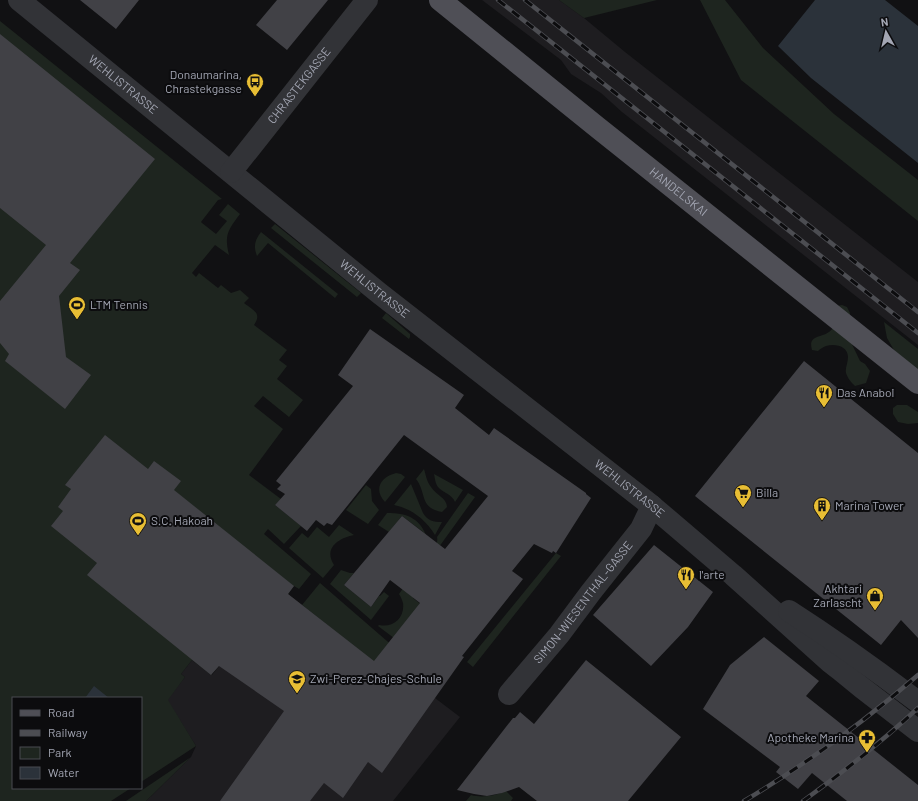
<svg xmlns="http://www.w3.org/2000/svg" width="918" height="801" font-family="Barlow,sans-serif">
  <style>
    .built { fill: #1e1d20 }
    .green { fill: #1e251f }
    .water { fill: #2b323a }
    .building { fill: #414146 }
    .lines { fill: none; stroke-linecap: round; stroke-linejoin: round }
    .street { stroke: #323337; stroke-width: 22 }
    .primary { stroke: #4f4f56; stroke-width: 22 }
    .rail-casing { stroke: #4c4d52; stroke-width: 4.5 }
    .rail { stroke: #0c0c0e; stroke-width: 3; stroke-dasharray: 9; stroke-linecap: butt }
    .labels { text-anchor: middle; stroke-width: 4; stroke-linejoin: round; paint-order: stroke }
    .poi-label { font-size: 12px; fill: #a3a6b3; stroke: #0c0c0e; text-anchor: start }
    .street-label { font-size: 12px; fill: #a3a6b3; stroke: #0c0c0e }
  </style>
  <rect width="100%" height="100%" fill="#111113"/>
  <path class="built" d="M482,0H559L584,18L625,52L918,282V345L622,112L601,93L571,74L561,60Z
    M288,594L374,661L408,691L435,698L460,717L393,801H146L191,757L196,746L167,700L185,677L181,674L192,660L212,675L237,643Z"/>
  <path class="green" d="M559,0H657L584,18Z
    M700,0H725L763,48L834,114L918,180V221L741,80Z
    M0,21L222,199L218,200L201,222L202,223L216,234L227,221L219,215L228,204L240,214C228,230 224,235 229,255L215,245L192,273L196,277L199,273L218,288L221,285L231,293L240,290L249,298L244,303C254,311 262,313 254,325L287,350L279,360L287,366L277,379L303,400L289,417L263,396L254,406L283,429L249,475L281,499L275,505L301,526L284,544L268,529L264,534L311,574L299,589L294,586L288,594L237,643L211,675L192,660L181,674L185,677L168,700L196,746L141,782V698H13V788H131L111,801H0Z
    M275,224L361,293L357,297L271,228Z
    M261,232L338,294L335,298L268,243L257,256C253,246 255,240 261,232Z
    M842,305L847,307L850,313L848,336L860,361L865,364L870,371L866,383L855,386C851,382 848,379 846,373C845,368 848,363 848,357C848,346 835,343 826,346C823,347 820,349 818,351L812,350C807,333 825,339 832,329C836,323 836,313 837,306Z
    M386,313L410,334V337L409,339L382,318Z
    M884,322L918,349V371L894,350L887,338Z
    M897,405H907L918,412V423L908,424L898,422L893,414V408Z
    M424,469C426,476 427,482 431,487C436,495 447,498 447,507L442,512C419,508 427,493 416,479Z
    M396,473L401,474L405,477L385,502C373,489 381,477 396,473Z
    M434,474L463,490L455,502C452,494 443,493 438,487C435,483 435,478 434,474Z
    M411,484L423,513C428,521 433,522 442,522L435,535C425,519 412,509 394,505Z
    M366,485L371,489L372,501L379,510L368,524L346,510Z
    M468,493L475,497L426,565C430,558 439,546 437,537Z
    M387,513C406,513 419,517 427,537L422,531L402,516L389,532L378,525Z
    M339,525L354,535C339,538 323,548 334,565L323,578L289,548L302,533L308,538L317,527L329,537Z
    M556,553L561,556L473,667L467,662Z
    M341,570L350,573H354L344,585L371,607L379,596H380L384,592L389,596L371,620L330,584Z
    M415,571L416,593L413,598L429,611L423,660L378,626L379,625C393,628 405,618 403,603C402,600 401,597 399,594Z
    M320,583L417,667L403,685L302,605Z
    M191,757L146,801H126Z
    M506,791L513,798L511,801H466L471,795C482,798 495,796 506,791Z"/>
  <path class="water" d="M815,0H885L918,26V163L811,78L778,46Z
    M94,686L109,698H85Z"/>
  <path class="building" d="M80,0H139L116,29Z
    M277,0H328L287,50L256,25Z
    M0,34L155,159L70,263L80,270L59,296L66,357L91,375L65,409L5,361L9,354L0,343V301L46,245L0,208Z
    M370,329L464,395L455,408L489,435L494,428L586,493V494L591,498L556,553L553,551L552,553L534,544L512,571L523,579L462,656L464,657L382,773L368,762L343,798L324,783L310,801H220L284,711L219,666L211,675L87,575L97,563L51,526L63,511L58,507L71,489L65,485L105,435L148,469L154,461L181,481L174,490L294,586L288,594L374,661L420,603L390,580L371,607L344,585L402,516L445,549L488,496L404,435L332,525L327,523L324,526L316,520L307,531L275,505L285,494L277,489L281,485L276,481L353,386L338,375Z
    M804,361L918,453V638L901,620L881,645L695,496Z
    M654,545L713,592L688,627L651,666L593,615Z
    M764,637L819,681L806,696L918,785V801H847L812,773L798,789L776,772L780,767L703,709L730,665Z
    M586,660L681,737L628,801H537L519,787L502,793L487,796L474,794L457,790L513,718H515L520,712L534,724Z"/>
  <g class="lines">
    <g class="street">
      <path id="s1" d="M19,0L379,293L652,506L733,575L830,662L839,669L861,687L918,731"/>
      <path id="s2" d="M231,172L367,0"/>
      <path d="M789,611C834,640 876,670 918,702"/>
      <path id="s3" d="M509,694L559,635L591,592L641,529L652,506"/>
    </g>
    <path class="primary" id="s4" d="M440,0L597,127L918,383"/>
    <defs>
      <path id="rail" d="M498,0L918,333
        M525,0L918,312
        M744,801C806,764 864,722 918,675
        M803,801C843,772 882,742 918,708"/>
    </defs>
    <use href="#rail" class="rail-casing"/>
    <use href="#rail" class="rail"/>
  </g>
  <defs>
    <symbol id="bus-pin" viewBox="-11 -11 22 30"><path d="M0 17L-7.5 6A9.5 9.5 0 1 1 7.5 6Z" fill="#e8be34" stroke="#0c0c0e"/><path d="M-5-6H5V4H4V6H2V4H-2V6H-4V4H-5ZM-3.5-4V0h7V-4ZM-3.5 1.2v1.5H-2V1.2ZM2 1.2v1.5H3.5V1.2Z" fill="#111"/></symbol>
    <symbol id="stadium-pin" viewBox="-11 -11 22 30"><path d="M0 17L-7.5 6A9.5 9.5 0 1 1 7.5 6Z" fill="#e8be34" stroke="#0c0c0e"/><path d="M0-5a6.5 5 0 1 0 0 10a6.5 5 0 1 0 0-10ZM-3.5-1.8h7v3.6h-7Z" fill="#111"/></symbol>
    <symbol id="restaurant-pin" viewBox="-11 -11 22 30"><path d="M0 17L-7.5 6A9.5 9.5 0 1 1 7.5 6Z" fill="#e8be34" stroke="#0c0c0e"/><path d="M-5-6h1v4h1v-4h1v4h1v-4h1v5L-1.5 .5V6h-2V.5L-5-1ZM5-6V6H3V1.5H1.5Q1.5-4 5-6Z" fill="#111"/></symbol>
    <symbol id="supermarket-pin" viewBox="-11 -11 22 30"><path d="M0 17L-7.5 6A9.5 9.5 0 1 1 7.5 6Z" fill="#e8be34" stroke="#0c0c0e"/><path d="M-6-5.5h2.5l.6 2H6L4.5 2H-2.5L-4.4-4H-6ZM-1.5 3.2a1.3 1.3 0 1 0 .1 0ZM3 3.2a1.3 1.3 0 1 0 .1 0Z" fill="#111"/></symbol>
    <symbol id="building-pin" viewBox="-11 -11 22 30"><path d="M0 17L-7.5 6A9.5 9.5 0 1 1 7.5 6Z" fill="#e8be34" stroke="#0c0c0e"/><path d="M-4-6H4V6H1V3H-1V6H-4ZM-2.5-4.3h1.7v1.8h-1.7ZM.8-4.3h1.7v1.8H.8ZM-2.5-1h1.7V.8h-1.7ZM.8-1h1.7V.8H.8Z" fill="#111"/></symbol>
    <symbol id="shop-pin" viewBox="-11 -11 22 30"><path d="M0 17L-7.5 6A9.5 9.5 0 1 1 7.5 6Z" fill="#e8be34" stroke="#0c0c0e"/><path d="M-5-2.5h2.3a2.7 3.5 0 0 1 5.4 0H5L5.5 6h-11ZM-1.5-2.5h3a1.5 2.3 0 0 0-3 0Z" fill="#111"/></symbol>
    <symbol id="school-pin" viewBox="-11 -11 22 30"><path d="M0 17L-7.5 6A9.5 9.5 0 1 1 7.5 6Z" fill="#e8be34" stroke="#0c0c0e"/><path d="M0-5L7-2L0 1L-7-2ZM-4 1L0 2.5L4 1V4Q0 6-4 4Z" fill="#111"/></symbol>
    <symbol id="pharmacy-pin" viewBox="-11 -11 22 30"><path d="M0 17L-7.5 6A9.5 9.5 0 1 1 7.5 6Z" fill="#e8be34" stroke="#0c0c0e"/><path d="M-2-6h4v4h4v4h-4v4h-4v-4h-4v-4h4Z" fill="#111"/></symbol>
  </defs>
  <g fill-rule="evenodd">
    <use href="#bus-pin" x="245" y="72" width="20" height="27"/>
    <use href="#stadium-pin" x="67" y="295" width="20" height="27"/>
    <use href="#restaurant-pin" x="814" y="383" width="20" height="27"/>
    <use href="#supermarket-pin" x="733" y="483" width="20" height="27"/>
    <use href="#building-pin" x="812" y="496" width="20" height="27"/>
    <use href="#stadium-pin" x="128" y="511" width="20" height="27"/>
    <use href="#restaurant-pin" x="676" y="565" width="20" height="27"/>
    <use href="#shop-pin" x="865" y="586" width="20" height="27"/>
    <use href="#school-pin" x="287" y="669" width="20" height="27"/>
    <use href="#pharmacy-pin" x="857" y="728" width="20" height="27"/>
  </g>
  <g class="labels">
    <g class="poi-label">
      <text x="242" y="79" text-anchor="end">Donaumarina,<tspan x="242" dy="14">Chrastekgasse</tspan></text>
      <text x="90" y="309">LTM Tennis</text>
      <text x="837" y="397">Das Anabol</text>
      <text x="756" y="497">Billa</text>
      <text x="835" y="510">Marina Tower</text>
      <text x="151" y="525">S.C. Hakoah</text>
      <text x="699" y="579">l'arte</text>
      <text x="862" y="593" text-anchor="end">Akhtari<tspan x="862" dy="14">Zarlascht</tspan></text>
      <text x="310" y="683">Zwi-Perez-Chajes-Schule</text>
      <text x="854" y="742" text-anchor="end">Apotheke Marina</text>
    </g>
    <g class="street-label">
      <text dy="4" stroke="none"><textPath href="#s1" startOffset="134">WEHLISTRASSE</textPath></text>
      <text dy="4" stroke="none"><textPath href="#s2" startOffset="110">CHRASTEKGASSE</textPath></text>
      <text dy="4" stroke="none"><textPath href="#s4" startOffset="306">HANDELSKAI</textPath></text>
      <text dy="4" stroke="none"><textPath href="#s1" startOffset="458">WEHLISTRASSE</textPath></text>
      <text dy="4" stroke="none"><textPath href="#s1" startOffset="782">WEHLISTRASSE</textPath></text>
      <text dy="4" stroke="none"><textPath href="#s3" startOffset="118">SIMON-WIESENTHAL-GASSE</textPath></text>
    </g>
  </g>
  <rect x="12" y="697" width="130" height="92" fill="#0c0c0e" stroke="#484a50"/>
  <rect x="20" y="710" width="20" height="6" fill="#4f4f56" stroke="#484a50"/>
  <text x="48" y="717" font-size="12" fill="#a3a6b3">Road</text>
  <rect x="20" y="730" width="20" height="6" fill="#4c4d52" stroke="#484a50"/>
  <text x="48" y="737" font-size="12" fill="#a3a6b3">Railway</text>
  <rect x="20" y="747" width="20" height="12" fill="#1e251f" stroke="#484a50"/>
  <text x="48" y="757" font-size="12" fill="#a3a6b3">Park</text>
  <rect x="20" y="767" width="20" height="12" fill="#2b323a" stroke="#484a50"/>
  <text x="48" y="777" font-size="12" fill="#a3a6b3">Water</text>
  <g transform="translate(886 32) rotate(352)" stroke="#0c0c0e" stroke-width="3" paint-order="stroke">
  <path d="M0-3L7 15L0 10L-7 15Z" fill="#a3a6b3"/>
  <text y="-6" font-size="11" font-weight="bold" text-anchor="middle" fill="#a3a6b3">N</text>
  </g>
</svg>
